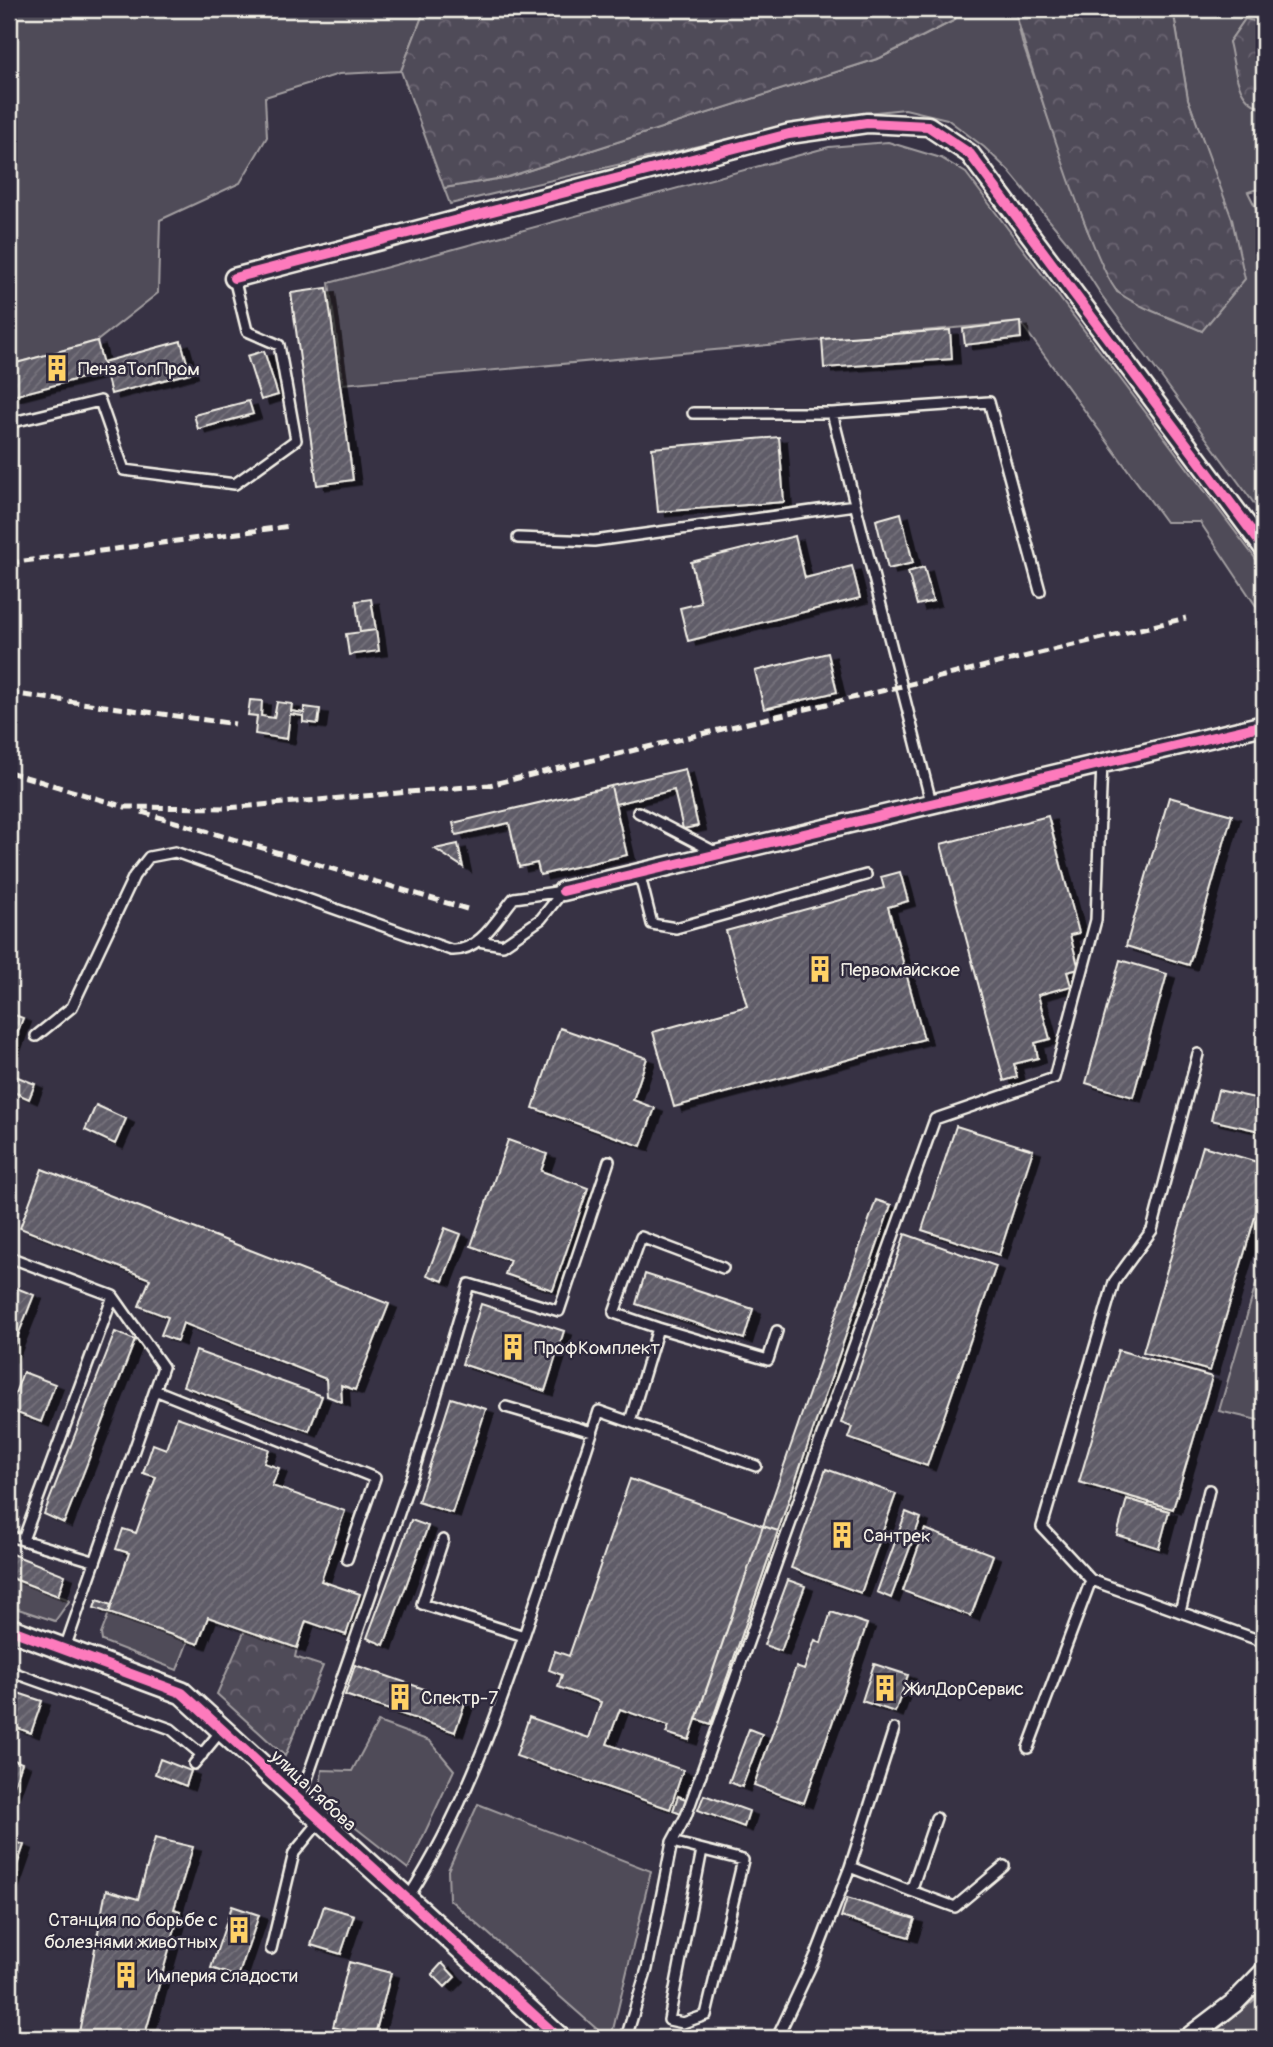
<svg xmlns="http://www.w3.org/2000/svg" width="1273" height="2047" font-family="Pangolin,sans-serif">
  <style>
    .grass { fill: #504b59; stroke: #a29ea0; stroke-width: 2 }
    .forest { fill: url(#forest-crowns); stroke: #a29ea0; stroke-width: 2 }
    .building { fill: url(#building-hatch); stroke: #f4f1e8; stroke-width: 2; filter: url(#shadow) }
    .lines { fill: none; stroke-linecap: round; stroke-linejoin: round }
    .service-casing { stroke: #f4f1e8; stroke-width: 14 }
    .minor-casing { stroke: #f4f1e8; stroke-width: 23 }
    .tertiary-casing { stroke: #f4f1e8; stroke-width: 26 }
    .service { stroke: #2f2a3d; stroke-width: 9 }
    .minor { stroke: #2f2a3d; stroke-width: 18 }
    .tertiary { stroke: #2f2a3d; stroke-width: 21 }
    .rail { stroke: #f4f1e8; stroke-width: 5; stroke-dasharray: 10 5; stroke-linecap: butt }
    .cycleway-casing { stroke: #2f2a3d; stroke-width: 15 }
    .cycleway { stroke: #fd7abc; stroke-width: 10 }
    .labels { text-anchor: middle; stroke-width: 5; stroke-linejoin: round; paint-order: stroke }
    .poi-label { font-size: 19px; fill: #f4f1e8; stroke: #2f2a3d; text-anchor: start }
    .street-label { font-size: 19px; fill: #f4f1e8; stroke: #2f2a3d }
  </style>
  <defs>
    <pattern id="forest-crowns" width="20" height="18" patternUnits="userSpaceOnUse" patternTransform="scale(1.75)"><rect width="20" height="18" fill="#504b59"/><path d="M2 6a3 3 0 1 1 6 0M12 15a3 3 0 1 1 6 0" fill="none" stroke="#6a6571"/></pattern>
    <pattern id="building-hatch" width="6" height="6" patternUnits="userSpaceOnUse" patternTransform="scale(1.75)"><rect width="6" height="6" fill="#5f5c67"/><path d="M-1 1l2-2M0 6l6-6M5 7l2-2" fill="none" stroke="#77747d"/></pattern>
    <filter id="shadow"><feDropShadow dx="8" dy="4.5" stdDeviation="0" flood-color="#0009"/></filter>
  </defs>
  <rect width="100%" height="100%" fill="#373244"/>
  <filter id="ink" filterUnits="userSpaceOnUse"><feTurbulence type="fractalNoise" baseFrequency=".0143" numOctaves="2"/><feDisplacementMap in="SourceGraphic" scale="14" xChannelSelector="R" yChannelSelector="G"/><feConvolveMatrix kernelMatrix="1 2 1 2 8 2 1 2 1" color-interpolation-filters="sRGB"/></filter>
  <g filter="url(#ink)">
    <path class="grass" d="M9,9H425L401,71L339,74L265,97L267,137L240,183L160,220L158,293L97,341L9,365Z
      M957,9H1015L1022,42L1087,229L1117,292L1202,331L1203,141L1188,99L1173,9H1237L1245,19L1229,42L1257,107L1264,108V187L1248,192L1264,224V517L1102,296L1068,243L1009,171L984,147L947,119L905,109L818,118L450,204L444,188L508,177L880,58L955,20Z
      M888,142L941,158L966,173L1264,570V618L1200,522H1166L1020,322L343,384L329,283L829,147Z
      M1264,1257V1414L1262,1421L1219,1411Z
      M9,1577L70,1600L55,1621L9,1606Z
      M109,1613L188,1641L177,1670L102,1641L101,1634Z
      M378,1722L430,1741L454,1770L408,1869L319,1799L322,1770L352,1771Z
      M478,1804L651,1871L611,2038H607L449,1899L448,1870Z
      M1264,1992V2038H1207Z"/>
    <path class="forest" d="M425,9H957L955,20L880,58L508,177L444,188L401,71Z
      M1015,9H1173L1188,99L1232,219L1245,279L1202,331C1175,319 1143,310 1119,293C1097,277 1023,47 1015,9Z
      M1245,19L1264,23V108C1235,103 1235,65 1229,42Z
      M245,1630L297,1648L295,1657L323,1666L285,1756L217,1694Z"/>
    <path class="building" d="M327,288L353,480L317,485L291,293Z
      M1020,322L1021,338L965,345L963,329Z
      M950,330L952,359L824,368L822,339Z
      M97,341L105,372L9,397V365Z
      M181,341L190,373L111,394L103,362Z
      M264,351L278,395L261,400L247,356Z
      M249,401L253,414L198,429L194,415Z
      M779,437L784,502L658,512L652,448Z
      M901,513L913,563L888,569L876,520Z
      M795,536L805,578L852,566L860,598L688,641L680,608L701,603L691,562Z
      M924,567L933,601L917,605L908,572Z
      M371,599L376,630L360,632L356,601Z
      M376,630L379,651L349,655L346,634Z
      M828,653L837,692L764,709L755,671Z
      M250,700L262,701L261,716L274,718L277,702L292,704L291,711L304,713V707L320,709L318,724L303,722V716L290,714L287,739L255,734L257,716L248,715Z
      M685,769L698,826L683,829L674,790L615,804L611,786Z
      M611,786L627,855L540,875L537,863L519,867L509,823L456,835L453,823Z
      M1169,797L1232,815L1189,965L1126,946Z
      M1048,816L1079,933L1070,935L1079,969L1067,972L1071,986L1038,995L1050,1039L1035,1043L1038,1058L1014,1064L1017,1077L1004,1081L941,844Z
      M458,844L463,867L435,849Z
      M900,872L908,901L888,907L924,1039L674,1107L653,1032L747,1006L726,931L884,888L881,877Z
      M1120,960L1167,974L1133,1097L1086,1083Z
      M9,1013L23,1018L9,1055Z
      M560,1028L647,1058L633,1100L655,1108L641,1146L533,1108Z
      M13,1075L35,1084L29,1099L9,1090Z
      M1218,1090L1264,1100V1132L1211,1120Z
      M96,1105L126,1119L115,1144L85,1130Z
      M956,1126L1033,1150L999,1255L922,1230Z
      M508,1140L547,1154L541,1171L588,1188L553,1290L505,1274L510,1260L471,1246Z
      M1203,1146L1264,1164V1186L1210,1371L1143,1352Z
      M42,1169L389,1304L355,1390L341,1385L342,1402L327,1396L326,1379L183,1323L177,1341L161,1335L168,1317L139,1306L150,1279L20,1228Z
      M876,1200L891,1205L778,1531L763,1526Z
      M445,1228L461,1234L443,1281L427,1275Z
      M905,1234L996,1266L927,1466L848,1438L852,1427L841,1423Z
      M645,1274L753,1309L744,1339L636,1304Z
      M9,1285L34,1295L9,1358Z
      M481,1304L564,1331L545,1391L462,1364Z
      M115,1332L135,1340L64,1523L44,1514Z
      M1118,1350L1212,1377L1173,1509L1079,1482Z
      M196,1351L322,1396L309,1431L183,1386Z
      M23,1372L55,1384L41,1422L9,1410Z
      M451,1398L486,1409L452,1513L418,1502Z
      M177,1417L269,1449L264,1463L279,1468L272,1486L345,1511L321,1581L360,1594L346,1635L306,1621L297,1648L208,1617L198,1644L109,1613L129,1553L116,1549L123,1529L136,1533L156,1477L143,1473L153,1444L166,1449Z
      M826,1469L896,1494L861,1593L791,1568Z
      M630,1479L763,1526L689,1740L666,1733L669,1726L620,1709L607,1744L683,1770L670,1809L516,1756L529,1717L589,1738L601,1702L558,1687L562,1675L549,1670L555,1651L569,1656Z
      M1127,1499L1169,1511L1159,1548L1117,1535Z
      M906,1512L921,1518L891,1598L877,1592Z
      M411,1520L428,1526L384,1645L367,1638Z
      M763,1526L778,1531L711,1724L696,1719Z
      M925,1529L993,1555L971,1616L903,1591Z
      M9,1553L65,1575L58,1596L9,1577Z
      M788,1580L805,1586L781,1651L764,1645Z
      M97,1600L111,1605L109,1613L94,1608Z
      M831,1612L867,1624L804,1803L754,1785L796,1667L804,1670L815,1640L821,1643Z
      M874,1664L908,1675L895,1712L862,1701Z
      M355,1665L465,1703L455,1732L345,1695Z
      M18,1693L42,1701L31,1733L9,1725Z
      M749,1729L762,1734L742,1787L729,1782Z
      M9,1758L22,1763L9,1799Z
      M160,1759L191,1771L186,1786L155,1774Z
      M704,1795L749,1811L744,1827L698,1810Z
      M678,1796L686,1799L681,1814L673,1811Z
      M155,1838L193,1847L174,1909L180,1911L144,2038H78L106,1890L138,1899Z
      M9,1839L24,1845L9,1888Z
      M847,1898L915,1919L909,1937L841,1917Z
      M232,1906L259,1915L238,1977L211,1968Z
      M324,1906L354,1915L341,1954L311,1945Z
      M349,1962L391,1973L375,2035L383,2038H351L354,2032L333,2027Z
      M442,1963L455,1977L445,1987L432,1974Z"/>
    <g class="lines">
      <defs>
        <path id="service" d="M693,413H832L989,402L1040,591
          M832,413L931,802
          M9,423L100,401L124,470L235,484L296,440L279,345L247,331L234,278
          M518,538L594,541L855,505
          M638,812L717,853
          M639,872L652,924L676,928L866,875
          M478,941L503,945L541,919L563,891
          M36,1036L72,1007L134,876L149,857L175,852L451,950C480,952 497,918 514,898L563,891
          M1198,1054L1152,1230L1114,1282L1042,1527L1091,1580L1264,1642
          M9,1257L113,1296L163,1367L65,1648
          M658,1328L614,1313L641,1237L723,1268
          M155,1390L375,1478L347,1559
          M506,1407L592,1432
          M630,1421L658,1328L768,1360L777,1331
          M9,1536L93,1561
          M23,1540L113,1296
          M443,1540L422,1604L524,1636
          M1180,1612L1209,1490
          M9,1671L171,1729L202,1755
          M1028,1748L1091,1580
          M194,1764L221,1731
          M300,1799L416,1464L469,1284L559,1311L609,1161
          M672,1842L743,1860L706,2015L683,2023L669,2020L702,1850
          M850,1867L894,1729
          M911,1891L955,1907L1004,1866
          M408,1898C465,1809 500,1708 533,1609C555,1543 578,1477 599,1411L756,1466
          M271,1949L294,1853L321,1820
          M626,2038L647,1969L672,1842L686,1816L935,1119L1054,1078L1096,920L1102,762
          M777,2038L816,1955L850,1867L911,1891L936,1818"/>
        <path id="minor" d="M234,278L789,134L867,123L928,126L970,154L1264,548
          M563,891L1264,725
          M1188,2038L1234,2003L1264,1972"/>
        <path id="tertiary" d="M9,1629L182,1693L559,2038"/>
      </defs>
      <use href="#service" class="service-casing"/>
      <use href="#minor" class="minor-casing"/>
      <use href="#tertiary" class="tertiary-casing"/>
      <use href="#service" class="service"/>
      <use href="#minor" class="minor"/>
      <use href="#tertiary" class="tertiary"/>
      <path class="rail" d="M9,563L291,526
        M9,693L235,724
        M9,772L125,807L227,808L489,785L1186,618
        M142,812L467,909"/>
      <defs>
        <path id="cycleway" d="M234,278L789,134L867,123L928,126L970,154L1264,548
          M563,891L1264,725
          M9,1629L182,1693L559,2038"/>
      </defs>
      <use href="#cycleway" class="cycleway-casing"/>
      <use href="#cycleway" class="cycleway"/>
    </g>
  </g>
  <defs>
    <symbol id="building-bare" viewBox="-9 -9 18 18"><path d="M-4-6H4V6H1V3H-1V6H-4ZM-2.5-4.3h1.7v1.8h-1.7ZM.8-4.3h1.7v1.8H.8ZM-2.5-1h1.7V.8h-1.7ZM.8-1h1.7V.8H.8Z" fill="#ffd166" stroke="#2f2a3d" stroke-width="2.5" paint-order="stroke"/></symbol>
  </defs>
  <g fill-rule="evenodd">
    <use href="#building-bare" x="38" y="349" width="38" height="38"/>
    <use href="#building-bare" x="801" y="950" width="38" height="38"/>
    <use href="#building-bare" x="494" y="1328" width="38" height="38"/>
    <use href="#building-bare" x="823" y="1516" width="38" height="38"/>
    <use href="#building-bare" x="866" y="1669" width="38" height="38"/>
    <use href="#building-bare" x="381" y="1678" width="38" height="38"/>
    <use href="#building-bare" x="220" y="1911" width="38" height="38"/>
    <use href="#building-bare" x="107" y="1956" width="38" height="38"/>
  </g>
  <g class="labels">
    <g class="poi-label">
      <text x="78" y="375">ПензаТопПром</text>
      <text x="841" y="976">Первомайское</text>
      <text x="534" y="1354">ПрофКомплект</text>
      <text x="863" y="1542">Сантрек</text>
      <text x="906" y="1695">ЖилДорСервис</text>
      <text x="421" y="1704">Спектр-7</text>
      <text x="218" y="1926" text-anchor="end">Станция по борьбе с<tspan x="218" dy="22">болезнями животных</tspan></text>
      <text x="147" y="1982">Империя сладости</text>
    </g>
    <g class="street-label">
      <text transform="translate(314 1790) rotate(43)" y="7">улица Рябова</text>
    </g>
  </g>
  <rect width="1273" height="2047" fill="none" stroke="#2f2a3d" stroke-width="35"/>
  <rect x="18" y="18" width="1238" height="2012" fill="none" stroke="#f4f1e8" stroke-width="2.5" filter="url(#ink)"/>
</svg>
